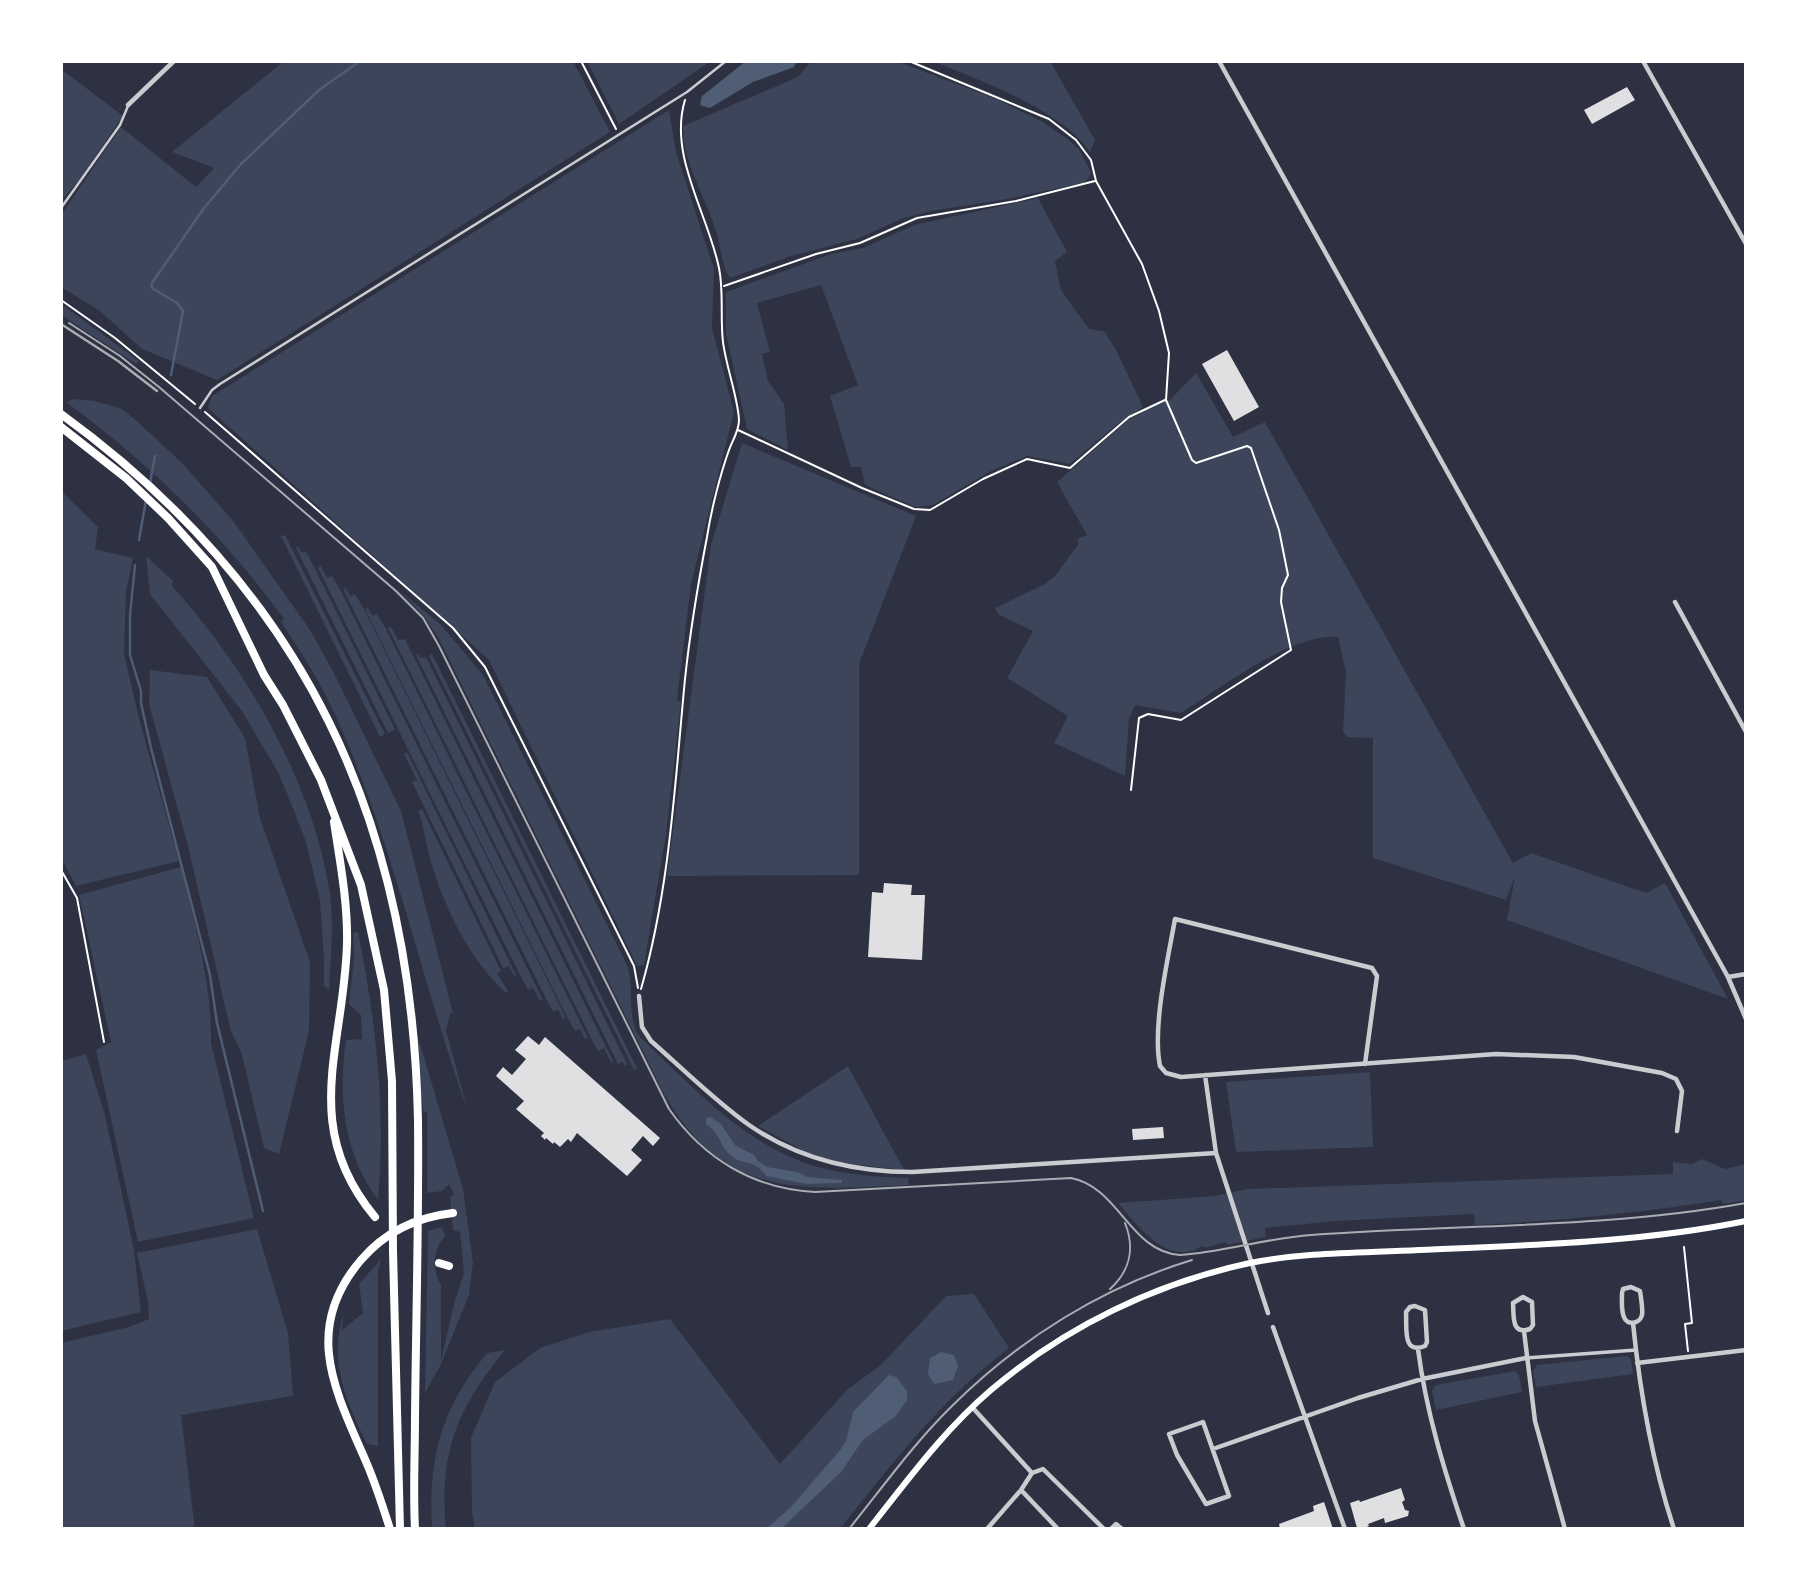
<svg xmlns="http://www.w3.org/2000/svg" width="1807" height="1590" font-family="'Libre Baskerville',serif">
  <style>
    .green { fill: #3c4559 }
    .water { fill: #4f5d75 }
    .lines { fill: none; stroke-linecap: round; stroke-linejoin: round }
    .stream { stroke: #4f5d75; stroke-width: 2.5 }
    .building { fill: #e0e0e3 }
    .path { stroke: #fff; stroke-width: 2 }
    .service { stroke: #caccd0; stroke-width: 2.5 }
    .pedestrian { stroke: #caccd0; stroke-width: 3.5 }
    .minor { stroke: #caccd0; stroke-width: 4.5 }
    .secondary { stroke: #fff; stroke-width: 6 }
    .motorway { stroke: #fff; stroke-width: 8 }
    .tram { stroke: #abadb3; stroke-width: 2 }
    .rail { stroke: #abadb3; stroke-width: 2.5 }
  </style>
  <rect width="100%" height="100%" fill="#2d3142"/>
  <path class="green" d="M284,61H573L610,132L217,380L142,349L100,311L61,287V215L121,127L196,187L214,168L172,152Z
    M587,61H711L619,124Z
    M811,61H896L994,98L1041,121L1066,138L1079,149L1091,173L1088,179L1083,183L1007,199L931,211L901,219L857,239L791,256L730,278C721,265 721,246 716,231C706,197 682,162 683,126L798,77Z
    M932,61H1050L1095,140L1090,152C1061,109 979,80 932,61Z
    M61,69L123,116L79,180L61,201Z
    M669,110L676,152L714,269L712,328L734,412L691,584L677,700L681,702L666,834L644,965L637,966L489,660L208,408L212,396Z
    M1038,198L1067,252L1055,261L1061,290L1089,329L1104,331L1116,350L1143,407L1114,427L1070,464L1027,456L991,471L933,505L915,507L865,485L861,467H851L830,396L858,385L821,285L757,303L770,352L762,354L768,381L784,404L788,450L747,429L726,334V292L831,254L863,248L914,225Z
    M61,304L139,361L136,364L61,315Z
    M1196,373L1233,437L1265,422L1513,863L1531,853L1646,893L1665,883L1728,999L1507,920L1515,876L1506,900L1373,858V738L1347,737L1343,731L1346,672L1338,637C1292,633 1220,688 1181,713L1135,705L1129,719L1125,776L1054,743L1068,716L1007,678L1033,631L998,614L995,608L1045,584L1056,575L1079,543L1077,539L1087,535L1057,482L1129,419L1171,399Z
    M75,399L95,401L122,409L138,422L183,464L234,522L310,630L335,675L401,811L453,1013L450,1014L446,1030L468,1112C420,977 392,835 330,704C317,676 298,648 281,622L284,619C223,535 150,464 66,402Z
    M742,443L916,516L859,664V875L667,876L711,545Z
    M61,491L98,527L95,549L133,558L126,592L124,654L140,722L179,861L76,886L61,858Z
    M285,535L385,734L380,737L281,536Z
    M298,546L302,553L306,551L395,729L388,733L296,548Z
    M146,556L173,581L172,586C244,665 309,776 328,882C335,918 331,953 329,989L324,986V959L320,901L306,842L296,816L279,774L242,711L150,594Z
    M321,566L327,578L332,576L341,591L543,1000L540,1001L533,988L528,990L521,977L318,568Z
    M346,588L350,596L355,594L364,609L566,1018L563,1019L558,1009L553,1012L546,999L343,589Z
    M400,591L440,624L483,675L627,965C635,987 626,1016 639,1036C693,1087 745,1146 818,1167C848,1175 878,1177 908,1178L909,1185C802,1190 723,1200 663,1092L438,637L423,615Z
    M368,608L372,616L377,614L386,629L588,1038L585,1039L580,1029L575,1031L568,1019L365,609Z
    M391,627L398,640L405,639L613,1061L611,1063L604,1048L598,1051L591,1038L388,628Z
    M418,654L420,658L426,657L627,1064L625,1066L623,1062L618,1064L616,1060L416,655Z
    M432,654L637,1068L634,1070L429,656Z
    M150,670L207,677L245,738L260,818L310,962L309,1031L279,1154L264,1148L242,1055L230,1028L188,846L149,704Z
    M407,752L516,975L514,976L509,966L503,968L412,782L417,780L404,754Z
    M422,809L501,971L497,973L508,991L506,993C469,959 445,909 431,862C426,845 424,825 418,811Z
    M181,867C195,925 212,983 211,1043L254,1218L138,1242L96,1050L111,1042L79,895Z
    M358,932C376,1020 386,1111 378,1200C343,1153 338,1096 346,1040L362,1039L361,1015L349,1004L354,959L353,933Z
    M418,1037L463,1189L473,1263L469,1295L440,1366L425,1393L428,1231L442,1227L445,1236C433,1250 431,1269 441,1285V1361L454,1304L464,1273L460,1232L453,1230L450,1197L454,1194L449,1184L442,1191L427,1193V1112L423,1111Z
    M86,1054L105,1115L134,1250L141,1312L61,1331V1061Z
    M848,1066L904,1170L839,1163L806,1152L758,1126Z
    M1370,1072L1373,1147L1236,1152L1226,1082Z
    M1702,1159L1725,1169L1746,1164V1200L1723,1204L1721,1200C1640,1213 1557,1221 1475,1225L1474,1214L1336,1221L1265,1228L1266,1237L1227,1245L1226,1242L1204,1248L1203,1246C1198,1248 1191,1252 1186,1252C1158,1255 1134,1221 1118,1203L1215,1196L1247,1189L1673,1174V1162L1692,1164Z
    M257,1229L288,1333L293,1396L181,1415L195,1529H61V1343L129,1327L149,1319L148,1302L137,1253Z
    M381,1259L378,1272V1446L367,1444C352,1414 335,1377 338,1342C339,1331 342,1320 343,1309L342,1330L363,1313L359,1284Z
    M974,1294L1009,1348C941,1400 893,1462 840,1529H475L472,1512L471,1438L495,1382L540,1348L589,1332L670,1319L780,1464L848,1389L881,1365L946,1296Z
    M505,1350C457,1409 439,1452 446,1529H432C428,1459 441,1408 487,1353Z
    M1627,1356L1631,1359L1633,1374L1536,1387L1533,1371L1537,1365Z
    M1515,1371L1519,1375L1522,1392L1436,1410L1432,1391L1436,1385Z"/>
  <path class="water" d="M746,61H797L794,67L753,82L710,108L700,105L702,96Z
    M710,1117L721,1124L735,1145L754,1155L758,1161L767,1167L797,1172L808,1177L842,1180V1183L807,1184L766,1176C755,1157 741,1167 729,1154C719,1143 720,1133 706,1124V1118Z
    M941,1352L954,1355L958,1366L953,1380L934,1384L928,1374L930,1358Z
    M889,1375L896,1377L907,1391V1400L896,1416L863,1440L841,1472L781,1529H766L791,1507L841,1449L846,1441L853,1412Z"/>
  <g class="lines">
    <path class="stream" d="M171,375L183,311L177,303L152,288V283L204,208L241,164L319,90L360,61
      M150,483L155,456
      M139,540L146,500
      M135,565L130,615V655L141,691V703L151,748L210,975L217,1023L263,1211"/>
  </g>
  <path class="building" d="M1627,87L1635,100L1592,124L1584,110Z
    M1227,350L1259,407L1234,421L1202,364Z
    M884,883L912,885L911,895H925L922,960L868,957L872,892L883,893Z
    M528,1036L539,1045L545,1037L660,1138L653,1146L643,1136L631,1150L642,1160L627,1176L577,1133L571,1142L568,1139L560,1147L554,1142L553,1144L546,1138L545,1140L541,1136L544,1133L516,1109L524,1101L496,1076L503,1067L512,1075L526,1059L515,1050Z
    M1163,1127L1164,1138L1133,1140L1132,1129Z
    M1401,1488L1405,1500L1402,1502L1405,1510L1409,1511L1408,1516L1385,1523L1384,1518L1368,1524L1369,1526L1362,1529L1357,1528L1350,1503L1359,1500L1360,1502Z
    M1324,1502L1333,1529H1280L1279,1524L1314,1511L1313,1506Z"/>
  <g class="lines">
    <path class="path" d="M581,61L616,129
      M909,61L1049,119L1076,140L1091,160L1096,181L1142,264L1159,311L1169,353L1166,400L1192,460L1196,463L1247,446L1251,448L1279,530L1288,575L1282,588L1281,602L1291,650L1181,720L1148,714L1139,718L1131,790
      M724,286L816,254L860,243L917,218L1016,201L1095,181
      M61,300L115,338L195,404
      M205,412L453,628L485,667L634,966L638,988
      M738,430L862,488L914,509L930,510L983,479L1027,459L1070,468L1129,417L1165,400
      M61,870L77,898L104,1042
      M641,989C670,888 675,782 685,679C690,632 698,584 707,537C711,511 720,475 729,450C733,439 739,431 739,420C738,398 726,366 723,342C720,317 724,292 719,268C708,214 668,155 685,100
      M1684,1247L1692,1323L1685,1324L1688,1351"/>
    <path class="service" d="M61,208L120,125L128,106
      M200,408L212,390L220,384L687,92L726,61"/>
    <path class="pedestrian" d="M1526,1358L1636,1350"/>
    <path class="minor" d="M1219,61L1713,950L1728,977L1746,1019
      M1643,61L1746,244
      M128,105L174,61
      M1675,602L1746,732
      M1728,977L1746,974
      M639,996L642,1027L651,1041C682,1068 716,1102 749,1125C797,1158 854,1172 912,1172L1216,1153
      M1365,1064L1377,976L1372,968L1175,919C1168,959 1152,1027 1160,1066L1166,1073L1181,1077L1496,1054L1574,1057L1662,1073L1676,1079L1682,1091L1677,1131
      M1205,1075L1216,1153L1268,1313
      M1631,1287L1640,1291C1641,1298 1643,1309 1642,1315C1640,1324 1627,1326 1624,1317C1621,1311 1622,1300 1622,1293L1623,1289Z
      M1523,1297L1532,1302L1533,1325L1530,1329C1511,1335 1514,1317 1513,1303Z
      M1415,1306L1425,1310L1427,1342L1425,1346C1402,1355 1407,1328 1406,1312L1410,1307Z
      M1633,1323C1640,1393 1652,1462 1674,1529
      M1273,1327L1345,1529
      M1524,1331L1535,1421L1565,1529
      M1418,1349C1426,1411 1444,1470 1464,1529
      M1637,1363L1746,1350
      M972,1407L1032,1473
      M1203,1422L1229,1496L1206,1504L1177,1455L1169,1434Z
      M1213,1449L1358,1398L1422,1379L1526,1358
      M1032,1473L1043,1469L1104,1529
      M1021,1490L1058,1529
      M987,1529L1021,1490L1032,1473
      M1111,1529L1116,1524L1122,1529"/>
    <path class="secondary" d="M869,1529C907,1481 944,1430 991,1390C1065,1327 1156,1283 1250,1263C1306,1252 1363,1253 1419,1250C1529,1245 1638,1243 1746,1221"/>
    <path class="motorway" d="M61,414C305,591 412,822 418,1120C419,1219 416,1318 415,1417C415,1454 413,1492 415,1529
      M61,427L126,478L168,518L212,567L264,675L283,705L321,780L361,885L384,990L392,1081L393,1251L400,1529
      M334,822C340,862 348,903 347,944C344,1047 299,1126 375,1217
      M439,1263L449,1266
      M390,1529C383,1507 376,1485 367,1464C336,1392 301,1330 361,1260C385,1232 417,1217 453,1213"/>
    <path class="tram" d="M69,323L120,356L159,387L396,591L423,618L439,646L669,1109C704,1159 754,1189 815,1192L1071,1178C1119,1187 1130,1252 1180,1255C1224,1252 1267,1238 1311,1235C1456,1224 1602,1229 1746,1203
      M1110,1289C1130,1271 1135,1248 1125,1223
      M849,1529C883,1487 914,1443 952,1406C1019,1339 1103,1287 1192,1260"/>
    <path class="rail" d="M61,324L118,361L157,391"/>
  </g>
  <rect width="1807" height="1590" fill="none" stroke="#ffffff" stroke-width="126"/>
</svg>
